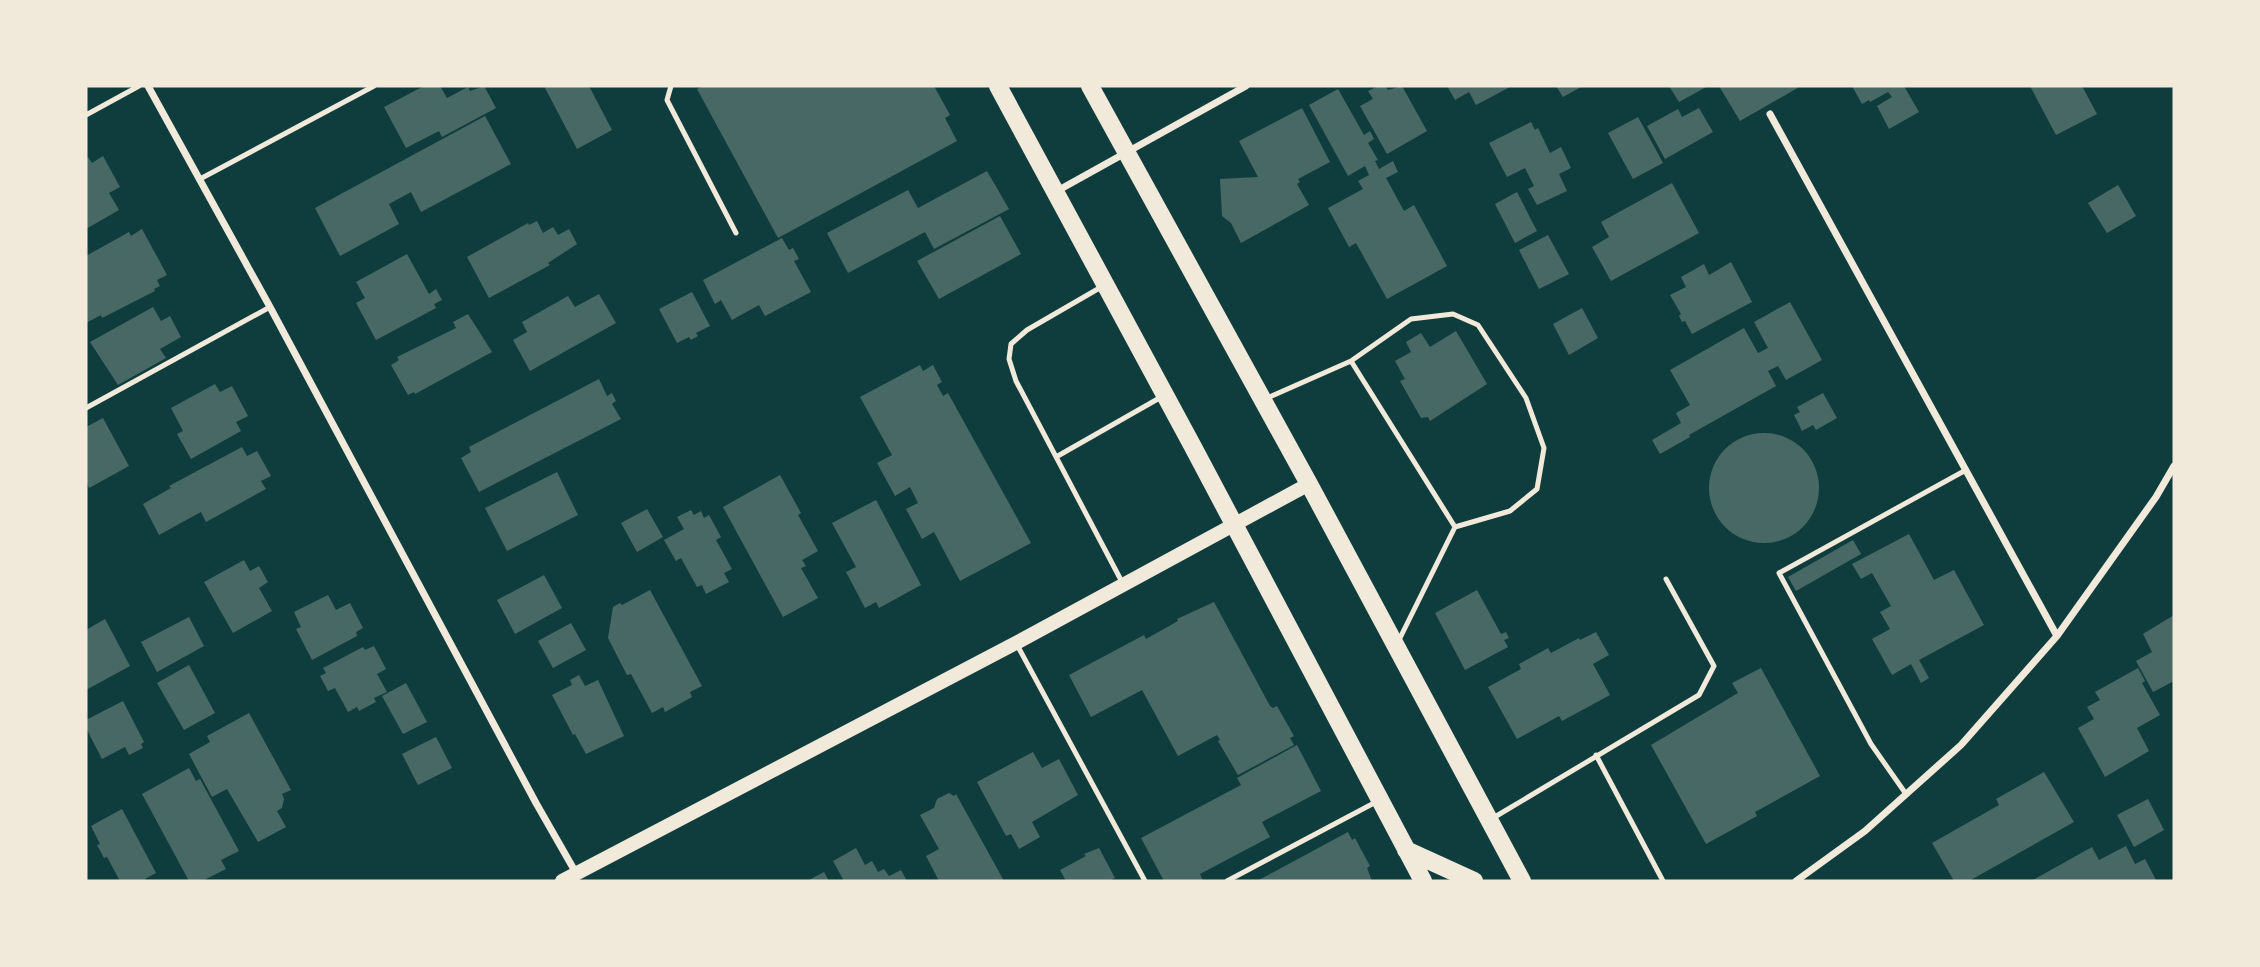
<svg xmlns="http://www.w3.org/2000/svg" width="2260" height="967" font-family="'Sofia Sans Condensed',sans-serif">
  <style>
    .building { fill: #486865 }
    .lines { fill: none; stroke-linecap: round; stroke-linejoin: round }
    .service { stroke: #f1e9da; stroke-width: 5 }
    .minor { stroke: #f1e9da; stroke-width: 7 }
    .secondary { stroke: #f1e9da; stroke-width: 14 }
    .primary { stroke: #f1e9da; stroke-width: 18 }
  </style>
  <rect width="100%" height="100%" fill="#0f3d3e"/>
  <path class="building" d="M424,86H440L447,98L468,87L470,91L484,86L496,108L442,137L439,131L406,148L384,107Z
    M544,86H589L612,130L577,149Z
    M703,86H934L950,115L945,118L957,141L778,238L697,89Z
    M1378,86H1385L1388,90L1402,86L1427,131L1387,154L1360,106L1373,99L1368,91Z
    M1447,86H1512L1476,105L1469,92L1455,100Z
    M1556,86H1583L1563,97Z
    M1669,86H1708L1679,102Z
    M1719,86H1801L1740,121Z
    M1852,86H1904L1919,112L1889,129L1877,106L1892,97L1888,92L1870,102L1869,100L1862,104Z
    M2030,86H2082L2097,114L2056,135Z
    M1338,89L1364,135L1370,131L1374,139L1368,143L1378,160L1375,161L1379,169L1393,161L1398,172L1386,178L1404,211L1414,205L1447,266L1387,299L1356,243L1349,247L1328,208L1363,189L1358,181L1369,175L1365,166L1348,176L1309,105Z
    M1302,108L1330,162L1298,179L1300,182L1297,184L1309,205L1241,243L1231,223L1222,216L1220,179L1258,177L1239,141Z
    M1699,108L1713,132L1665,159L1647,126L1678,109L1682,117Z
    M485,116L511,164L421,212L411,192L389,204L399,224L340,256L315,208Z
    M1638,117L1663,163L1633,179L1608,133Z
    M1531,122L1535,130L1538,128L1550,153L1561,147L1571,168L1559,174L1567,191L1537,205L1528,189L1534,186L1525,168L1507,177L1489,143Z
    M103,156L120,187L109,193L119,210L86,229V159L88,157L92,163Z
    M987,171L1009,209L934,249L925,232L848,273L827,233L908,190L918,208Z
    M1672,183L1699,233L1611,281L1592,247L1609,237L1601,222Z
    M2118,185L2136,216L2107,233L2088,203Z
    M1517,192L1537,231L1515,243L1495,204Z
    M1000,216L1021,254L939,299L917,261Z
    M537,221L543,233L553,227L558,235L569,229L577,244L548,263L550,265L489,298L467,257L528,223L529,225Z
    M142,229L167,275L157,280L160,286L154,289L155,291L102,318L101,315L86,323V256L129,232L131,236Z
    M1548,235L1569,274L1539,289L1519,250Z
    M782,238L789,250L793,248L799,259L794,261L811,292L765,316L759,305L732,320L721,300L715,304L703,280Z
    M407,254L429,294L436,289L442,300L434,304L436,308L376,340L356,303L365,298L356,282Z
    M1731,262L1752,302L1692,334L1685,321L1682,322L1679,316L1681,314L1670,295L1686,287L1681,277L1704,264L1709,275Z
    M692,292L710,326L696,333L698,336L691,340L689,337L677,343L659,309Z
    M599,294L616,323L530,371L513,340L527,332L522,322L568,296L575,307Z
    M1790,302L1822,360L1786,380L1778,366L1768,371L1776,386L1689,435L1690,437L1660,454L1652,440L1681,423L1676,413L1690,405L1670,370L1744,328L1758,353L1768,348L1754,322Z
    M153,307L161,321L170,316L181,337L160,349L166,358L118,385L90,342Z
    M1582,308L1598,338L1569,355L1553,324Z
    M468,314L492,352L415,394L414,392L408,395L391,365L399,360L397,357L456,328L453,322Z
    M1456,331L1487,384L1430,421L1428,417L1421,418L1400,381L1405,379L1395,361L1411,352L1406,342L1421,333L1430,347Z
    M920,365L923,371L933,365L942,382L937,385L943,396L948,393L1031,543L960,581L934,532L922,539L906,509L918,503L910,487L895,496L877,463L892,455L860,397Z
    M599,379L607,396L612,393L616,401L612,404L621,419L479,492L461,458L471,452L469,447Z
    M215,384L220,392L232,386L248,416L236,422L241,431L191,459L177,434L183,431L171,408Z
    M1823,393L1837,418L1816,430L1813,425L1802,431L1794,415L1800,412L1797,407Z
    M103,418L129,466L89,488L86,481V427Z
    M1709 488a55 55 0 1 1 110 0a55 55 0 1 1-110 0Z
    M242,447L247,456L257,451L271,476L261,481L266,489L206,522L201,512L159,535L143,504L171,488L169,486Z
    M557,472L578,515L507,551L485,508Z
    M780,475L801,513L798,515L818,551L802,560L806,566L801,568L818,598L783,617L723,507Z
    M876,500L921,585L879,608L876,602L865,608L846,572L856,567L832,523Z
    M647,509L663,537L637,552L621,523Z
    M691,510L694,515L701,511L704,518L709,515L721,537L716,540L732,569L724,573L729,582L706,594L702,585L697,587L681,558L676,561L664,540L684,529L677,517Z
    M1909,534L1934,580L1954,570L1984,625L1919,660L1929,678L1921,683L1911,664L1892,675L1872,639L1890,629L1880,612L1891,606L1872,573L1861,579L1852,564Z
    M1853,540L1861,554L1796,591L1788,577Z
    M244,560L250,571L259,566L268,582L259,588L272,611L233,633L204,582Z
    M544,575L562,608L515,634L497,600Z
    M650,590L702,686L690,692L692,697L665,712L663,707L652,713L631,674L627,675L608,638L613,607L620,603L622,605Z
    M1477,590L1501,634L1506,632L1509,638L1504,640L1508,647L1465,670L1435,613Z
    M328,595L336,610L350,603L363,628L356,632L357,636L312,660L296,629L301,627L294,612Z
    M1214,602L1270,706L1273,708L1277,706L1294,736L1290,738L1294,745L1238,775L1218,741L1220,740L1217,735L1178,756L1142,690L1091,717L1069,675L1144,635L1146,639L1178,621L1177,619Z
    M2174,615V681L2153,692L2136,661L2152,652L2143,634Z
    M189,617L204,646L157,672L141,642Z
    M105,619L130,666L86,690V630Z
    M571,623L586,650L553,668L538,641Z
    M1596,632L1609,655L1593,664L1610,695L1562,721L1559,716L1517,739L1488,687L1521,669L1519,664L1548,648L1551,653L1579,638L1580,640Z
    M374,646L386,669L377,674L387,692L374,698L376,702L359,711L357,707L348,712L335,688L328,691L320,676L326,673L323,668L363,647L365,650Z
    M189,665L215,713L184,730L157,683Z
    M1761,668L1820,776L1755,812L1757,816L1706,844L1651,745L1738,693L1732,683Z
    M2138,668L2145,681L2142,683L2160,715L2137,728L2149,751L2105,777L2078,728L2094,719L2087,707L2100,700L2095,692Z
    M579,675L585,686L598,680L624,736L586,754L575,734L573,735L552,695L572,685L570,680Z
    M406,683L427,722L403,734L382,696Z
    M123,701L144,742L141,744L143,748L129,755L125,747L102,759L86,728V720Z
    M249,713L291,790L282,794L284,799L282,808L277,811L286,827L258,842L227,789L212,797L189,754L210,742L207,736Z
    M436,737L452,768L418,785L402,754Z
    M1297,745L1321,791L1262,822L1270,837L1200,874L1203,881H1164L1141,838L1241,785L1237,778Z
    M1033,752L1042,768L1059,759L1078,795L1032,822L1040,837L1019,849L1011,834L1006,836L977,782Z
    M189,768L196,781L200,779L239,851L221,860L226,869L202,881H189L142,794Z
    M2044,772L2074,822L1969,881H1954L1932,843L1999,805L1996,799Z
    M949,793L954,796L956,794L1004,881H939L926,856L939,849L920,815L934,808L937,799Z
    M2148,799L2164,830L2134,847L2117,815Z
    M122,809L156,873L145,879L146,881H120L107,857L104,858L97,845L100,844L91,826Z
    M1348,832L1352,840L1355,838L1370,866L1367,868L1372,881H1257Z
    M2126,846L2135,864L2145,859L2156,880L2031,881L2092,847L2099,860Z
    M856,848L865,865L872,861L878,872L884,869L889,876L901,870L907,881H844L833,861Z
    M1099,848L1115,878L1109,881H1066L1060,870L1086,856L1084,854Z
    M824,872L829,881H807Z"/>
  <g class="lines">
    <path class="service" d="M671,86L667,100L736,233
      M86,115L139,86
      M200,179L374,86
      M1103,286L1027,330L1011,344L1009,359L1016,381L1122,582
      M1351,361L1455,527
      M1265,399L1351,361L1411,319L1453,314L1478,325L1526,398L1544,448L1537,489L1510,511L1455,527L1398,642
      M86,408L270,307
      M1056,457L1163,396
      M1016,643L1145,881
      M1596,755L1663,881
      M1906,794L1871,744L1779,573L1966,470
      M1493,818L1699,695L1714,666L1666,579
      M1227,881L1376,802"/>
    <path class="minor" d="M148,86L270,307L536,803L576,873
      M1770,114L2057,636
      M1057,191L1246,86
      M1796,881L1865,831L1961,745L2057,636L2156,497L2174,466"/>
    <path class="secondary" d="M562,881L1016,643L1309,484"/>
    <path class="primary" d="M998,86L1192,445L1423,881
      M1090,86L1309,484L1522,881
      M1406,850L1474,881"/>
  </g>
  <rect width="2260" height="967" fill="none" stroke="#f1e9da" stroke-width="175"/>
</svg>
